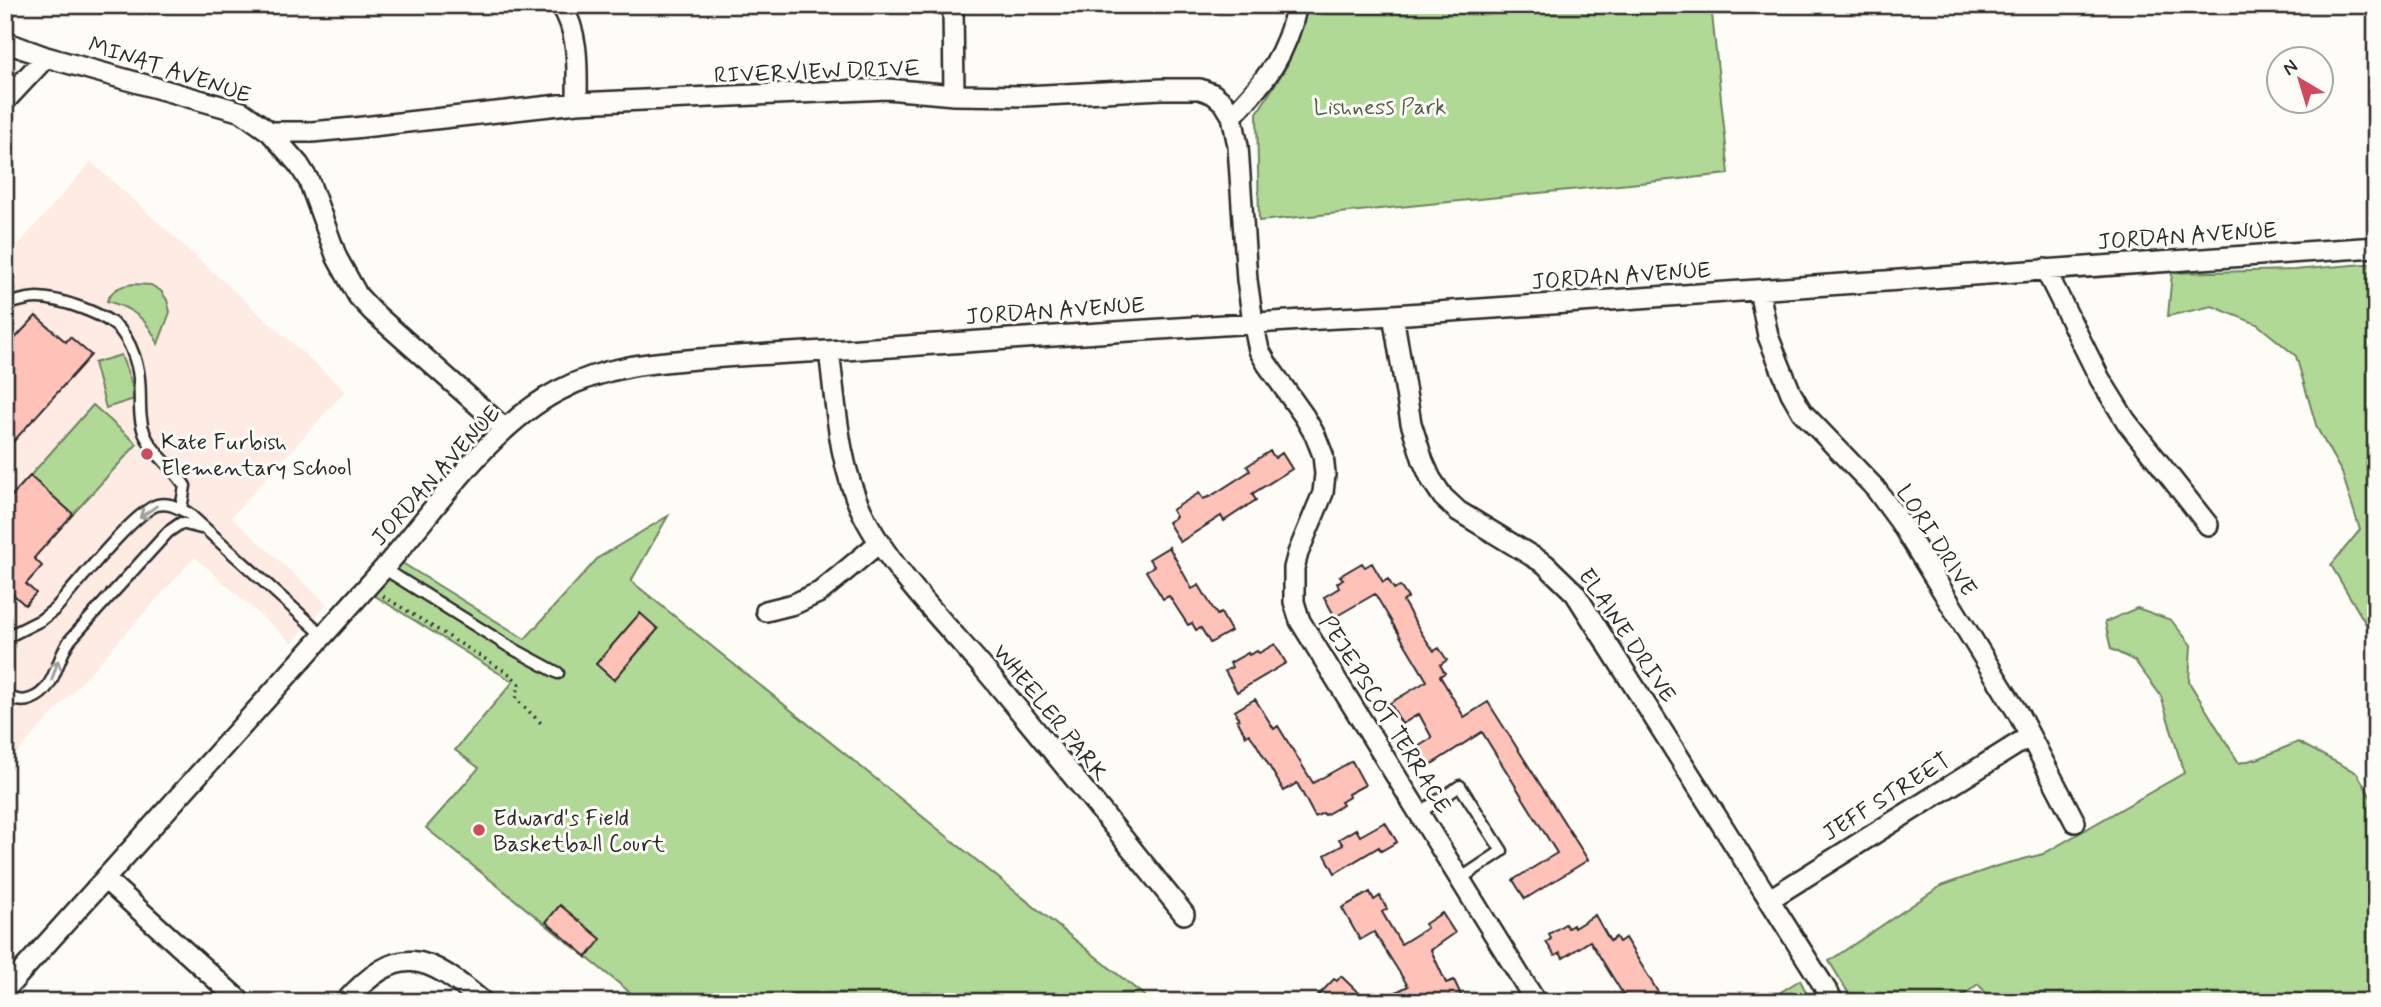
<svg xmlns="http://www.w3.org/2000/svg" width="2381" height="1007" font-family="Mynerve,sans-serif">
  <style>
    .built { fill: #fdebe4 }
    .green { fill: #b1d996; stroke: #6e8260; stroke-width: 2 }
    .building { fill: #fec2b9; stroke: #2b2b2b; stroke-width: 2 }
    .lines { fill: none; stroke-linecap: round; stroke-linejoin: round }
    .lane-casing { stroke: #2b2b2b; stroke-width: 15 }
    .street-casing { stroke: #2b2b2b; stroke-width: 24 }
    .path { stroke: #2b2b2b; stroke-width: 3.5; stroke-dasharray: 2 5; stroke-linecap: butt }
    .lane { stroke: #fdfcf7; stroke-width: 10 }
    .street { stroke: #fdfcf7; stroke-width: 19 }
    .oneway { stroke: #9e9e9b }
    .poi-dot { fill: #d1495b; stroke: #fdfcf7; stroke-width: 2.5 }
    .labels { text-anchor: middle; stroke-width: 6; stroke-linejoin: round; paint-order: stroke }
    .street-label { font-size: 23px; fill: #2b2b2b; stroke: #fdfcf7 }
    .park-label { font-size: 23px; fill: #535f4b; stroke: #fdfcf7 }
    .poi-label { font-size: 23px; fill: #2b2b2b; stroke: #fdfcf7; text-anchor: start }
  </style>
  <rect width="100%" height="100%" fill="#fdfcf7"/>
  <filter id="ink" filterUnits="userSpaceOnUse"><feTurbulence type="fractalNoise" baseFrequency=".0143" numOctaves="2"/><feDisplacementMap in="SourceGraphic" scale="14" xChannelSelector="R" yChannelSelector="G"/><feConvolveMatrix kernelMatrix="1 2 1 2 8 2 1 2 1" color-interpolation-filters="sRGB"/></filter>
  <g filter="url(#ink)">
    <path class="built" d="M91,162L345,391L231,517L327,604L292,643L195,557L5,766V260Z"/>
    <path class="green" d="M1305,5H1711L1729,174L1259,221L1257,113L1288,64Z
      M2376,263V641L2331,565L2360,530L2342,473L2317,428L2296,356L2257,324L2212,306L2168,316L2172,273L2294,270Z
      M133,284L151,285L161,291L167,300L170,312L158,344C148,319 132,308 107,301C112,289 120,286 133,284Z
      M121,355L131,382L134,399L106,408L94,363Z
      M93,405L137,444L73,514L30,476Z
      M668,516L631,581L1152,1002H642L426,828L479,768L455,750L513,682L372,594L399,561L525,639L598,558Z
      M2137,608L2171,620L2191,645L2189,682L2239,763L2260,758L2298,742L2357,773L2376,806V1002H2115L2099,992L2063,999L2061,1002H1996L1992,1000L1978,984L1955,1002H1854L1829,961L1941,886L1997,866L2043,854L2184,773L2161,696L2135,661L2111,649L2105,622Z
      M1800,980L1811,1002H1765Z"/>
    <path class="building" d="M36,316L66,342L70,337L91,355L5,451V349Z
      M1270,451L1275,458L1282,453L1292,469L1252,494L1256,500L1224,521L1221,516L1180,542L1168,522L1176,517L1172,510L1199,493L1203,499L1211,496L1250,471L1247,466Z
      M30,476L73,514L34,558L42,566L26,584L36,593L25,605L5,587V503Z
      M1169,547L1192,589L1199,585L1217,615L1221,613L1231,631L1210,643L1201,628L1196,630L1192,623L1188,625L1169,596L1163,599L1146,571L1154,566L1149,559Z
      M1362,563L1365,567L1372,563L1383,582L1388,579L1394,589L1400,586L1408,598L1403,601L1422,634L1434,651L1439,648L1447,660L1440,665L1445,673L1440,676L1464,717L1488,702L1588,860L1525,899L1513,880L1557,853L1482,732L1427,767L1416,748L1432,738L1419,714L1402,724L1390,703L1427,681L1375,594L1335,617L1324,597L1339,588L1337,583L1343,579L1340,576Z
      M640,613L658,629L614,680L596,664Z
      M1275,644L1286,663L1237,692L1225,671L1232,667L1230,663L1248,653L1249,655L1257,651L1259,653Z
      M1255,699L1274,729L1278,726L1313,783L1352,761L1365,785L1348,794L1349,797L1341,802L1343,805L1325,815L1323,813L1315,817L1297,783L1284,791L1255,742L1249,734L1246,736L1237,720L1239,719L1235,711Z
      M1385,822L1397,842L1381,851L1379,847L1335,873L1325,855L1343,845L1339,839L1356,829L1360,836Z
      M1370,892L1374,900L1380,896L1387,909L1382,912L1401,944L1427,928L1425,924L1442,913L1455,933L1431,950L1446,983L1454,980L1462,997L1452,1002H1377L1408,986L1374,932L1360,940L1342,908Z
      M560,905L601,939L587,957L546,922Z
      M1595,915L1610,941L1616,937L1619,942L1625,938L1664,1002H1628L1590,941L1563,958L1560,953L1555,956L1546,942L1551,939L1549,934L1565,924L1568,928L1573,925L1574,928Z
      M1341,976L1368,1002H1312L1334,979L1337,981Z"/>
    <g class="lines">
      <defs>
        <path id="lane" d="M5,305C15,302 27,298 37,298C59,298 107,314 121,331C129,341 134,354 137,366C143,388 136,413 145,435C154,455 174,468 185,486L181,509
          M383,568L508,646L558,673
          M5,638L41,620L55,609C75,587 133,513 157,505C169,502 178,508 188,513L323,635
          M5,694C13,700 21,703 31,699C56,690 56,659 70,640L168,532L181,523L201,528
          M1419,813L1460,786L1502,851L1460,879"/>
        <path id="street" d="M561,5C580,34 577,70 577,103
          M953,5L954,95
          M5,42L46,57L242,112L270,132L299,165L309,181L337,258L358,296L373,312L505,429
          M5,101L46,57
          M1232,116C1267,79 1286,56 1297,5
          M270,132H312L354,128L577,103L887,89L954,95L1025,96L1162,89H1200L1213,94L1224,103L1232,116L1238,146L1247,280L1253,322L1259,350L1267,364L1304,416L1315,435L1323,455L1325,474L1323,493L1298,553L1294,568V602L1300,621L1536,1002
          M2045,269L2100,379L2126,421L2208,525
          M1759,290L1768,336L1791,393L1802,412L1875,488L1900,522L2019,715L2075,822
          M1393,315L1411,423L1423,461L1431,479L1443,497L1458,511L1545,564L1575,593L1834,1002
          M829,351C836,403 838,463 862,512C889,568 945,623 986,671C1053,750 1118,832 1184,914
          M766,611L794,604L820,592L880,542
          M105,879L241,1002
          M1770,899L2030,736
          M5,990C132,850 258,709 384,568C435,510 489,427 558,391C606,365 657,362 711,358C750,355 789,353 827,351C1016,339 1204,325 1393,315L2376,247
          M345,1002C399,942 426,954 483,1002"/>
      </defs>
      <use href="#lane" class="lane-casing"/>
      <use href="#street" class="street-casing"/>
      <path class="path" d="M383,596L511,675L519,684L516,699L543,725"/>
      <use href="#lane" class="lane"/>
      <use href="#street" class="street"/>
    </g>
    <defs><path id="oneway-shaft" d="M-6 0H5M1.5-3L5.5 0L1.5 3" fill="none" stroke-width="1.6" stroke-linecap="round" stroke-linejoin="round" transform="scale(1.75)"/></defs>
    <g class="oneway">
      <use href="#oneway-shaft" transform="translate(148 512) rotate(145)"/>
      <use href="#oneway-shaft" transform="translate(55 670) rotate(-72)"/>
    </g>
  </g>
  <g class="poi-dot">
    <circle cx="147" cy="454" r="7"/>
    <circle cx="479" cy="830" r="7"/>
  </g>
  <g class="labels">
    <g class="street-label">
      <text transform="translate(170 69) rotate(18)" y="8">MINAT AVENUE</text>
      <text transform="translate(817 71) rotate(-2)" y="8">RIVERVIEW DRIVE</text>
      <text transform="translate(2187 235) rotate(-4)" y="8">JORDAN AVENUE</text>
      <text transform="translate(1621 275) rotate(-4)" y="8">JORDAN AVENUE</text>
      <text transform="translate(1055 310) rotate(-4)" y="8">JORDAN AVENUE</text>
      <text transform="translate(435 475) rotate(-48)" y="8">JORDAN AVENUE</text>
      <text transform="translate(1937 540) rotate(57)" y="8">LORI DRIVE</text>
      <text transform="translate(1628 635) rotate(56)" y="8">ELAINE DRIVE</text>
      <text transform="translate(1051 712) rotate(51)" y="8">WHEELER PARK</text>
      <text transform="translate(1386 714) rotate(58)" y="8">PEJEPSCOT TERRACE</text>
      <text transform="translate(1886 796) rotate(-32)" y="8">JEFF STREET</text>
    </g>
    <g class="park-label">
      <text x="1380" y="114">Lishness Park</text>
    </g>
    <g class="poi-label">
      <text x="161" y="449">Kate Furbish<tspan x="161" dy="26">Elementary School</tspan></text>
      <text x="493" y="825">Edward's Field<tspan x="493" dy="26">Basketball Court</tspan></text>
    </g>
  </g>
  <rect width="2381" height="1007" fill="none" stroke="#fdfcf7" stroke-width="28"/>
  <rect x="14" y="14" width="2353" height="979" fill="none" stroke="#2b2b2b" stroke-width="2.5" filter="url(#ink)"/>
  <g transform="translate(2300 80) rotate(322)"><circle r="33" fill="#fdfcf7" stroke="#a9a8a5" stroke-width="2"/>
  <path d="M0-5L12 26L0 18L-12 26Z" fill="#d1495b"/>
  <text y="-10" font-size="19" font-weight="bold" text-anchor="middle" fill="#2b2b2b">N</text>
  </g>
</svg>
